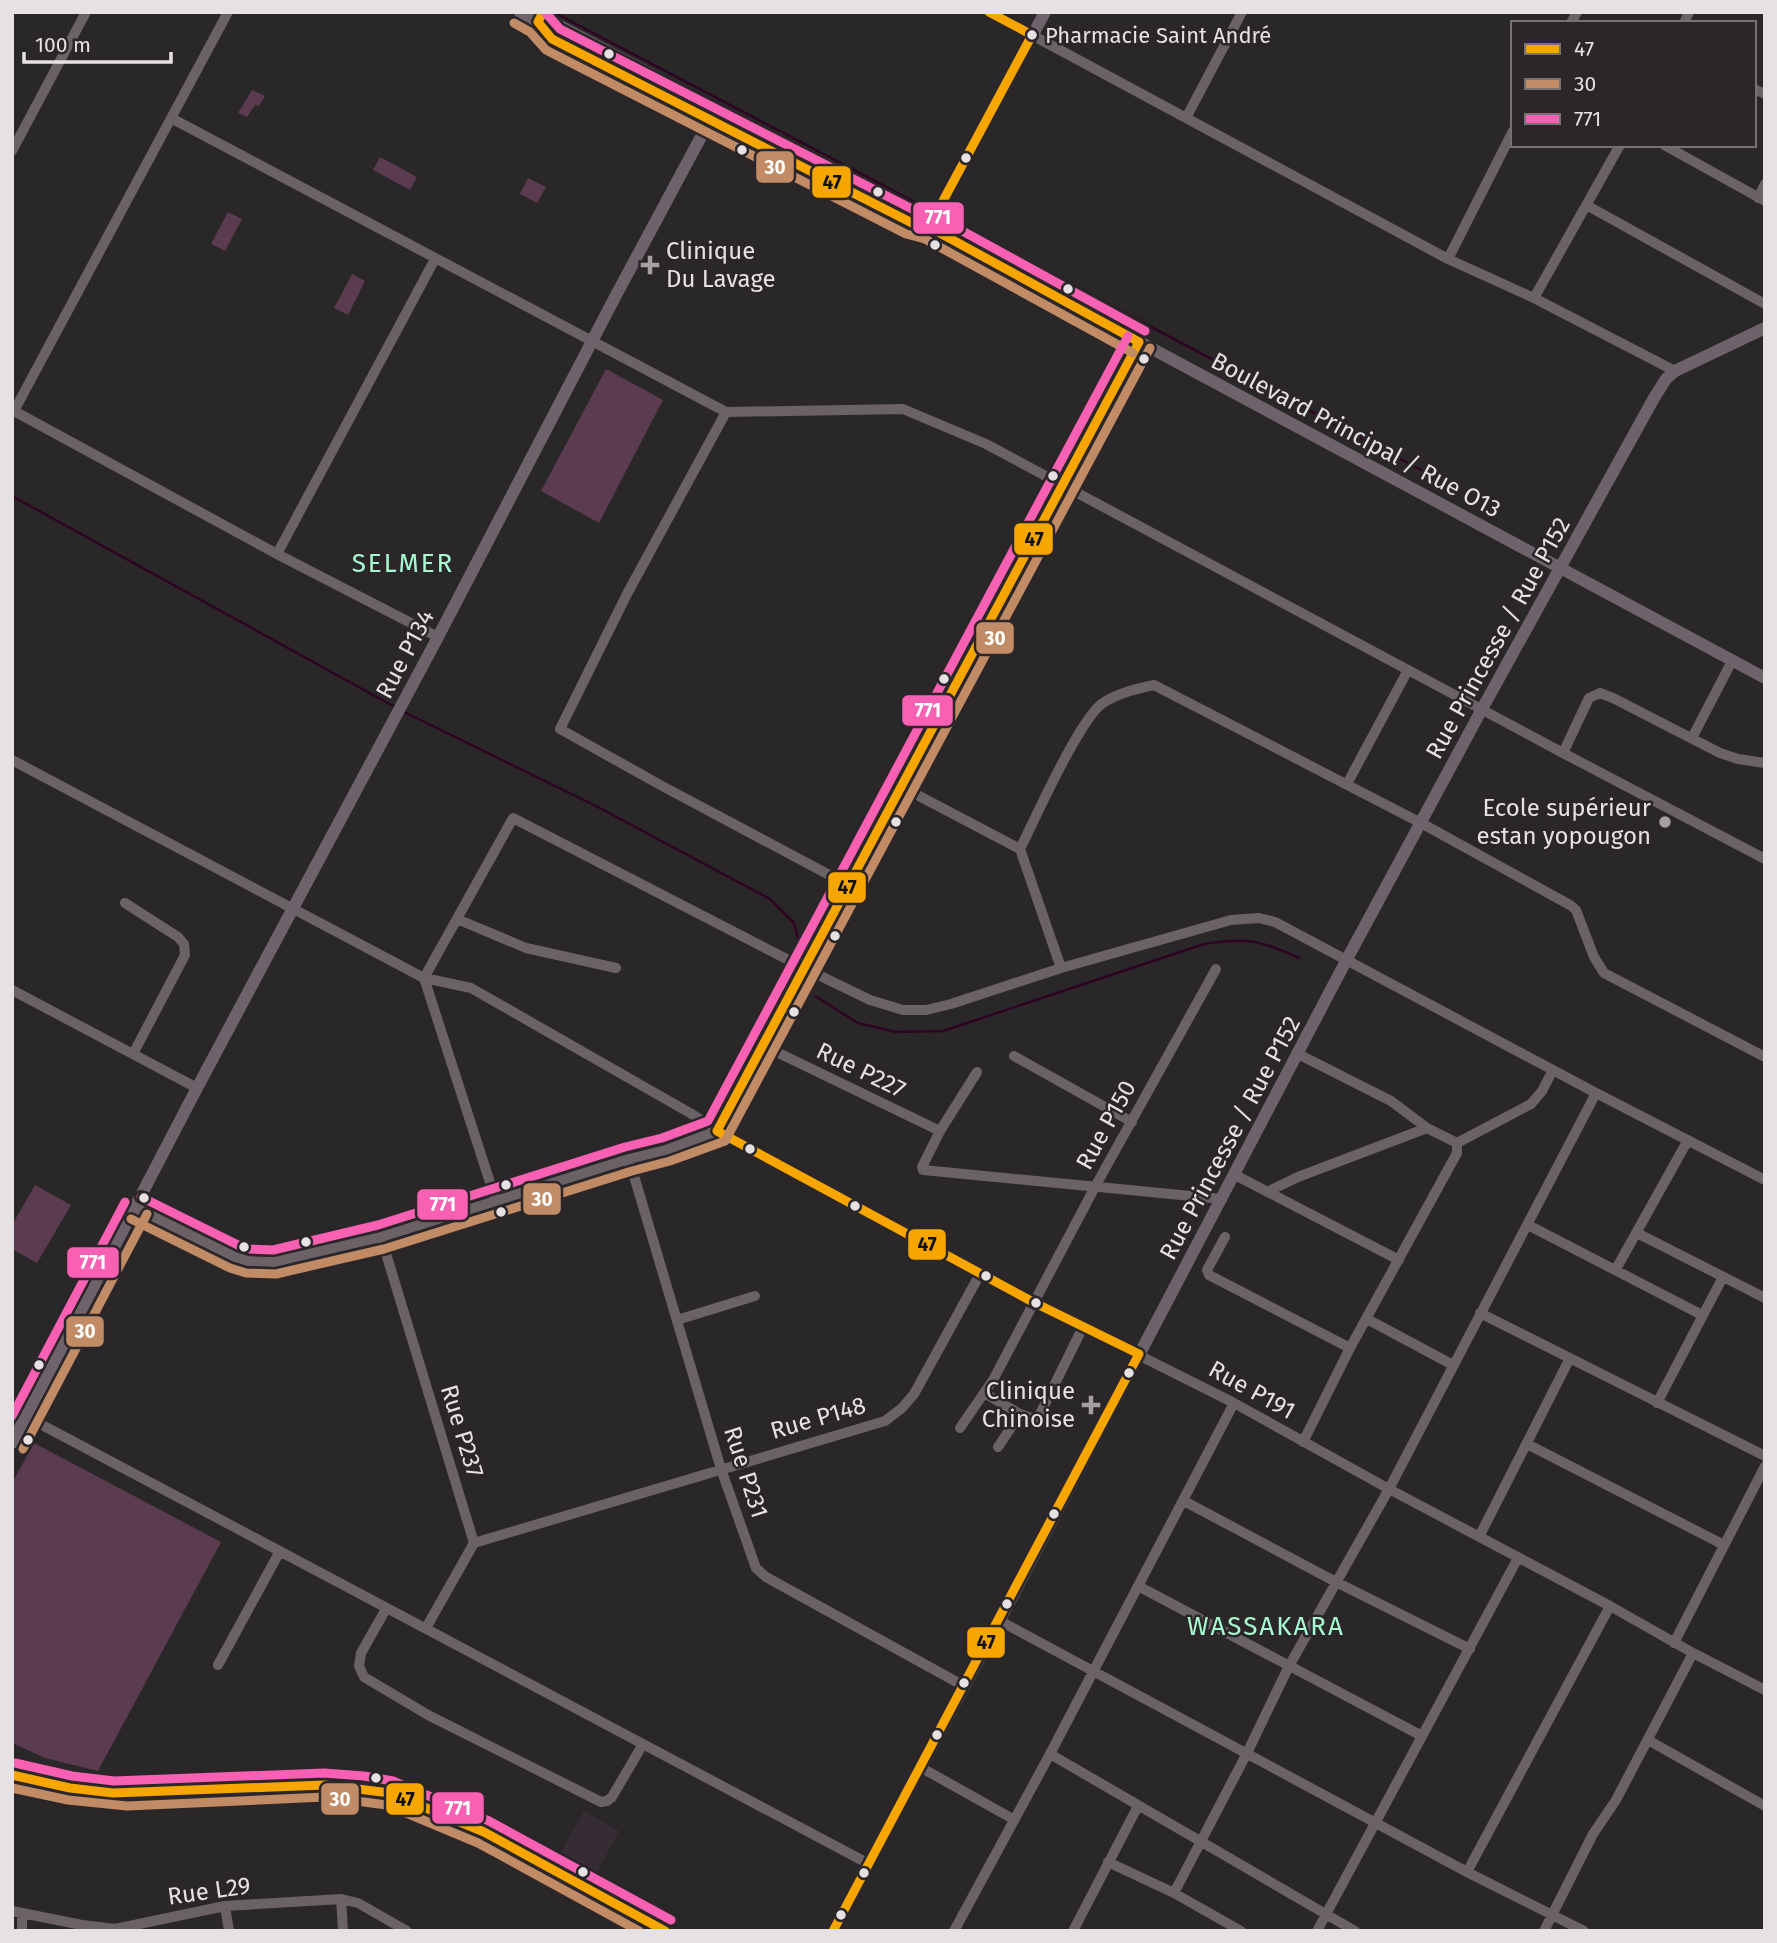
<svg xmlns="http://www.w3.org/2000/svg" width="1777" height="1943" font-family="'Fira Sans',sans-serif">
  <style>
    .built { fill: #362c33 }
    .green { fill: #5b3b50 }
    .lines { fill: none; stroke-linecap: round; stroke-linejoin: round }
    .stream { stroke: #2d0523; stroke-width: 2.5 }
    .street { stroke: #6b6267; stroke-width: 10 }
    .secondary { stroke: #6e636a; stroke-width: 12 }
    .bus-1-casing { stroke: #2b2629; stroke-width: 14 }
    .bus-2-casing { stroke: #2b2629; stroke-width: 14 }
    .bus-3-casing { stroke: #2b2629; stroke-width: 14 }
    .bus-1 { stroke: #f7a600; stroke-width: 9 }
    .bus-2 { stroke: #c18c65; stroke-width: 9 }
    .bus-3 { stroke: #f860b3; stroke-width: 9 }
    .bus-dot { fill: #e6e2e4; stroke: #2b2629; stroke-width: 2.5 }
    .poi-dot { fill: #a4a1a3; stroke: #2b2629; stroke-width: 2.5 }
    .labels { text-anchor: middle; stroke-width: 5; stroke-linejoin: round; paint-order: stroke }
    .bus-label { font-size: 22px; fill: #e6e2e4; stroke: #2b2629; text-anchor: start }
    .poi-label { font-size: 24px; fill: #e6e2e4; stroke: #2b2629; text-anchor: end }
    .street-label { font-size: 24px; fill: #e6e2e4; stroke: #2b2629 }
    .neighbourhood-label { font-size: 26px; letter-spacing: 2px; fill: #a7facf; stroke: #2b2629 }
    .line-badge { stroke: #2b2629; stroke-width: 2.5 }
    .badge-label { font-size: 19px; text-anchor: middle; font-weight: bold; fill: #fff }
    .pale-badge-label { font-size: 19px; text-anchor: middle; font-weight: bold; fill: #111 }
  </style>
  <rect width="100%" height="100%" fill="#2a2729"/>
  <path class="built" d="M584,1811L619,1831L597,1872L561,1852Z"/>
  <path class="green" d="M252,90L265,96L259,106L255,105L247,117L238,113Z
    M380,157L417,177L410,190L373,170Z
    M528,178L546,187L537,203L520,194Z
    M228,212L242,219L225,251L211,244Z
    M352,274L365,281L348,315L334,308Z
    M606,369L663,400L599,523L541,491Z
    M35,1185L71,1205L37,1263L12,1249V1225Z
    M34,1443L221,1542L98,1771L45,1758L12,1743V1483Z"/>
  <g class="lines">
    <path class="stream" d="M553,12L934,212
      M940,215L1438,479
      M12,496L395,707
      M404,712L596,806L770,899L794,923L798,939
      M815,996L858,1023L896,1032L943,1031L1204,944C1247,937 1260,940 1299,958"/>
    <path class="street" d="M228,12L14,411L277,554L438,637
      M1571,23L1577,12
      M1684,23L1689,12
      M1032,35L1448,259L1534,298L1675,371
      M1754,89L1765,94
      M171,118L726,412L903,409L986,444L1563,753L1765,859
      M1186,118L1242,12
      M1664,145L1765,201
      M12,151L86,12
      M1758,198L1765,184
      M1588,206L1765,304
      M1448,259L1513,131
      M1534,298L1620,145
      M726,412L627,594L560,729L664,787L848,885
      M277,554L435,259
      M1692,738L1732,661
      M1563,753L1589,698L1600,693L1613,698L1720,753L1738,759L1765,763
      M12,760L424,978L471,988L690,1113L747,1149L1033,1302L1234,1403L1389,1489L1610,1606L1693,1653L1765,1690
      M1347,784L1408,670
      M902,787L1020,849
      M125,903L178,937L184,944L185,955L133,1054
      M457,919L526,948L616,968
      M1061,968L1020,849C1035,819 1080,718 1103,703C1116,694 1139,688 1154,685L1421,823L1570,905L1576,910L1594,957L1604,973L1765,1057
      M12,990L197,1088
      M764,1046L940,1131
      M1298,1054L1391,1101L1427,1128L1457,1143
      M1014,1056L1132,1122
      M977,1072L940,1131L922,1167L923,1170L1222,1199
      M1457,1143L1531,1104L1542,1091L1553,1070
      M629,1159L721,1469L756,1568L766,1577L964,1686
      M1235,1175L1399,1260
      M1267,1192L1298,1177L1427,1128
      M496,1201L424,978L513,818L804,968L870,1000L903,1010H926L951,1004L1061,968L1231,920L1259,918L1275,922L1596,1093L1765,1180
      M136,1208L235,1257L248,1261L274,1262L381,1237L629,1159L666,1150L717,1131L1139,342
      M1528,1225L1702,1315
      M1637,1233L1765,1298
      M381,1237L474,1543L426,1628
      M1225,1237L1207,1270L1209,1275L1350,1348
      M1616,1269L1688,1140
      M1480,1313L1765,1456
      M1367,1319L1453,1365
      M677,1320L755,1296
      M984,1393L1020,1414L1034,1419L1039,1416L1083,1327
      M1657,1403L1723,1277
      M12,1409L869,1864
      M960,1428L993,1380L1096,1185L1216,969
      M1303,1442L1350,1348L1457,1153V1143
      M1527,1444L1724,1545
      M998,1447L1020,1414
      M1184,1501L1336,1582L1470,1649
      M1480,1535L1570,1358
      M474,1543L885,1421L902,1408L914,1394L980,1274
      M1138,1586L1422,1736
      M386,1609L361,1653L359,1666L364,1677L428,1715L601,1802L607,1801L612,1797L643,1744
      M1000,1621L1467,1872L1584,1931
      M1674,1643L1765,1466
      M218,1665L280,1551
      M1648,1740L1765,1806
      M1050,1754L1355,1931
      M920,1767L1013,1819
      M1108,1862L1174,1893L1241,1931
      M1467,1872L1610,1606
      M1174,1893L1247,1753L1289,1666L1389,1489L1596,1093
      M341,1899L343,1931
      M225,1906L229,1931
      M12,1911L82,1925L115,1929L225,1906L341,1899L358,1903L407,1931
      M22,1913V1931
      M954,1931L1050,1754L1234,1403
      M1073,1931L1138,1806
      M1317,1931L1518,1558
      M1544,1931L1593,1834L1616,1800L1693,1653"/>
    <path class="secondary" d="M520,12L538,22L558,25L917,215L929,227L985,259L1765,678
      M989,12L1032,35
      M538,22L552,39L912,223L929,227
      M929,227L1045,12
      M12,1443L197,1088L438,637L614,299L710,120
      M12,1775C51,1785 88,1793 128,1794L325,1785L363,1788L390,1793L452,1817L484,1832L665,1931
      M833,1931L1004,1612L1347,959L1482,709L1654,398L1666,379L1675,371L1765,328"/>
    <defs>
      <path id="bus-1" d="M543,12L538,22L552,39L912,223L929,227L1139,342
        M929,227L1032,35L989,12
        M717,1131L1139,342
        M717,1131L1033,1302L1139,1354
        M12,1775L70,1788L113,1793L325,1785L390,1793L484,1832L665,1931
        M833,1931L1139,1354"/>
      <path id="bus-2" d="M514,23L530,32L546,50L906,234L925,239L1133,353
        M131,1219L230,1268L246,1273L276,1274L384,1249L632,1171L670,1161L725,1141L1150,348
        M23,1449L147,1214
        M12,1788L68,1800L127,1806L325,1797L387,1805L478,1843L639,1931"/>
      <path id="bus-3" d="M545,12L560,29L916,211L935,216L1145,331
        M141,1197L240,1246L250,1249L273,1250L378,1225L625,1147L662,1138L708,1121L1128,336
        M12,1416L125,1202
        M15,1763L72,1776L114,1781L324,1773L364,1776L393,1781L489,1821L671,1920"/>
    </defs>
    <use href="#bus-1" class="bus-1-casing"/>
    <use href="#bus-2" class="bus-2-casing"/>
    <use href="#bus-3" class="bus-3-casing"/>
    <use href="#bus-1" class="bus-1"/>
    <use href="#bus-2" class="bus-2"/>
    <use href="#bus-3" class="bus-3"/>
  </g>
  <g class="bus-dot">
    <circle cx="1032" cy="35" r="6"/>
    <circle cx="609" cy="54" r="6"/>
    <circle cx="742" cy="150" r="6"/>
    <circle cx="966" cy="158" r="6"/>
    <circle cx="878" cy="192" r="6"/>
    <circle cx="935" cy="245" r="6"/>
    <circle cx="1068" cy="289" r="6"/>
    <circle cx="1144" cy="359" r="6"/>
    <circle cx="1053" cy="476" r="6"/>
    <circle cx="944" cy="679" r="6"/>
    <circle cx="896" cy="822" r="6"/>
    <circle cx="835" cy="936" r="6"/>
    <circle cx="794" cy="1012" r="6"/>
    <circle cx="750" cy="1149" r="6"/>
    <circle cx="506" cy="1185" r="6"/>
    <circle cx="144" cy="1198" r="6"/>
    <circle cx="855" cy="1206" r="6"/>
    <circle cx="501" cy="1212" r="6"/>
    <circle cx="306" cy="1242" r="6"/>
    <circle cx="244" cy="1247" r="6"/>
    <circle cx="986" cy="1276" r="6"/>
    <circle cx="1036" cy="1303" r="6"/>
    <circle cx="39" cy="1365" r="6"/>
    <circle cx="1129" cy="1373" r="6"/>
    <circle cx="28" cy="1440" r="6"/>
    <circle cx="1054" cy="1514" r="6"/>
    <circle cx="1007" cy="1604" r="6"/>
    <circle cx="964" cy="1683" r="6"/>
    <circle cx="937" cy="1735" r="6"/>
    <circle cx="376" cy="1778" r="6"/>
    <circle cx="583" cy="1872" r="6"/>
    <circle cx="864" cy="1873" r="6"/>
    <circle cx="841" cy="1915" r="6"/>
  </g>
  <g class="poi-dot">
    <path d="M646.5 254.5h7v7h7v7h-7v7h-7v-7h-7v-7h7z"/>
    <circle cx="1665" cy="822" r="7"/>
    <path d="M1087.5 1394.5h7v7h7v7h-7v7h-7v-7h-7v-7h7z"/>
  </g>
  <g class="labels">
    <g class="bus-label">
      <text x="1045" y="43">Pharmacie Saint André</text>
    </g>
    <g class="poi-label">
      <text x="666" y="259" text-anchor="start">Clinique<tspan x="666" dy="28">Du Lavage</tspan></text>
      <text x="1651" y="816">Ecole supérieur<tspan x="1651" dy="28">estan yopougon</tspan></text>
      <text x="1075" y="1399">Clinique<tspan x="1075" dy="28">Chinoise</tspan></text>
    </g>
    <g class="street-label">
      <text transform="translate(1356 435) rotate(28)" y="8">Boulevard Principal / Rue O13</text>
      <text transform="translate(1498 638) rotate(-61)" y="8">Rue Princesse / Rue P152</text>
      <text transform="translate(405 654) rotate(-62)" y="8">Rue P134</text>
      <text transform="translate(861 1070) rotate(26)" y="8">Rue P227</text>
      <text transform="translate(1106 1125) rotate(-61)" y="8">Rue P150</text>
      <text transform="translate(1230 1138) rotate(-62)" y="8">Rue Princesse / Rue P152</text>
      <text transform="translate(1252 1390) rotate(29)" y="8">Rue P191</text>
      <text transform="translate(818 1418) rotate(-16)" y="8">Rue P148</text>
      <text transform="translate(462 1431) rotate(73)" y="8">Rue P237</text>
      <text transform="translate(746 1472) rotate(72)" y="8">Rue P231</text>
      <text transform="translate(209 1891) rotate(-8)" y="8">Rue L29</text>
    </g>
    <g class="neighbourhood-label">
      <text x="403" y="572">SELMER</text>
      <text x="1266" y="1635">WASSAKARA</text>
    </g>
  </g>
  <g class="line-badge">
    <rect x="755" y="150" width="40" height="34" rx="7" fill="#c18c65"/>
    <rect x="811" y="165" width="41" height="34" rx="7" fill="#f7a600"/>
    <rect x="912" y="201" width="53" height="34" rx="7" fill="#f860b3"/>
    <rect x="1013" y="522" width="41" height="34" rx="7" fill="#f7a600"/>
    <rect x="975" y="621" width="40" height="34" rx="7" fill="#c18c65"/>
    <rect x="901" y="694" width="53" height="33" rx="7" fill="#f860b3"/>
    <rect x="827" y="871" width="40" height="33" rx="7" fill="#f7a600"/>
    <rect x="522" y="1182" width="40" height="34" rx="7" fill="#c18c65"/>
    <rect x="416" y="1188" width="53" height="33" rx="7" fill="#f860b3"/>
    <rect x="907" y="1228" width="40" height="33" rx="7" fill="#f7a600"/>
    <rect x="66" y="1246" width="54" height="33" rx="7" fill="#f860b3"/>
    <rect x="65" y="1315" width="40" height="33" rx="7" fill="#c18c65"/>
    <rect x="966" y="1626" width="40" height="33" rx="7" fill="#f7a600"/>
    <rect x="320" y="1782" width="40" height="34" rx="7" fill="#c18c65"/>
    <rect x="385" y="1782" width="40" height="34" rx="7" fill="#f7a600"/>
    <rect x="431" y="1791" width="54" height="34" rx="7" fill="#f860b3"/>
  </g>
  <g class="badge-label">
    <text x="775" y="174">30</text>
    <text x="938" y="224">771</text>
    <text x="995" y="645">30</text>
    <text x="928" y="717">771</text>
    <text x="542" y="1206">30</text>
    <text x="443" y="1211">771</text>
    <text x="93" y="1269">771</text>
    <text x="85" y="1338">30</text>
    <text x="340" y="1806">30</text>
    <text x="458" y="1815">771</text>
  </g>
  <g class="pale-badge-label">
    <text x="832" y="189">47</text>
    <text x="1034" y="546">47</text>
    <text x="847" y="894">47</text>
    <text x="927" y="1251">47</text>
    <text x="986" y="1649">47</text>
    <text x="405" y="1806">47</text>
  </g>
  <rect width="1777" height="1943" fill="none" stroke="#e6e2e4" stroke-width="28"/>
  <rect x="1511" y="21" width="245" height="126" fill="#2b2629" stroke="#767174" stroke-width="2"/>
  <rect x="1525" y="44" width="35" height="10" fill="#f7a600" stroke="#767174" stroke-width="2"/>
  <text x="1574" y="56" font-size="21" fill="#e6e2e4">47</text>
  <rect x="1525" y="79" width="35" height="10" fill="#c18c65" stroke="#767174" stroke-width="2"/>
  <text x="1574" y="91" font-size="21" fill="#e6e2e4">30</text>
  <rect x="1525" y="114" width="35" height="10" fill="#f860b3" stroke="#767174" stroke-width="2"/>
  <text x="1574" y="126" font-size="21" fill="#e6e2e4">771</text>
  <path d="M24 52v10h147v-10" fill="none" stroke="#e6e2e4" stroke-width="3.5"/>
  <text x="35" y="52" font-size="21" fill="#e6e2e4" stroke="#2b2629" stroke-width="5" paint-order="stroke">100 m</text>
</svg>
